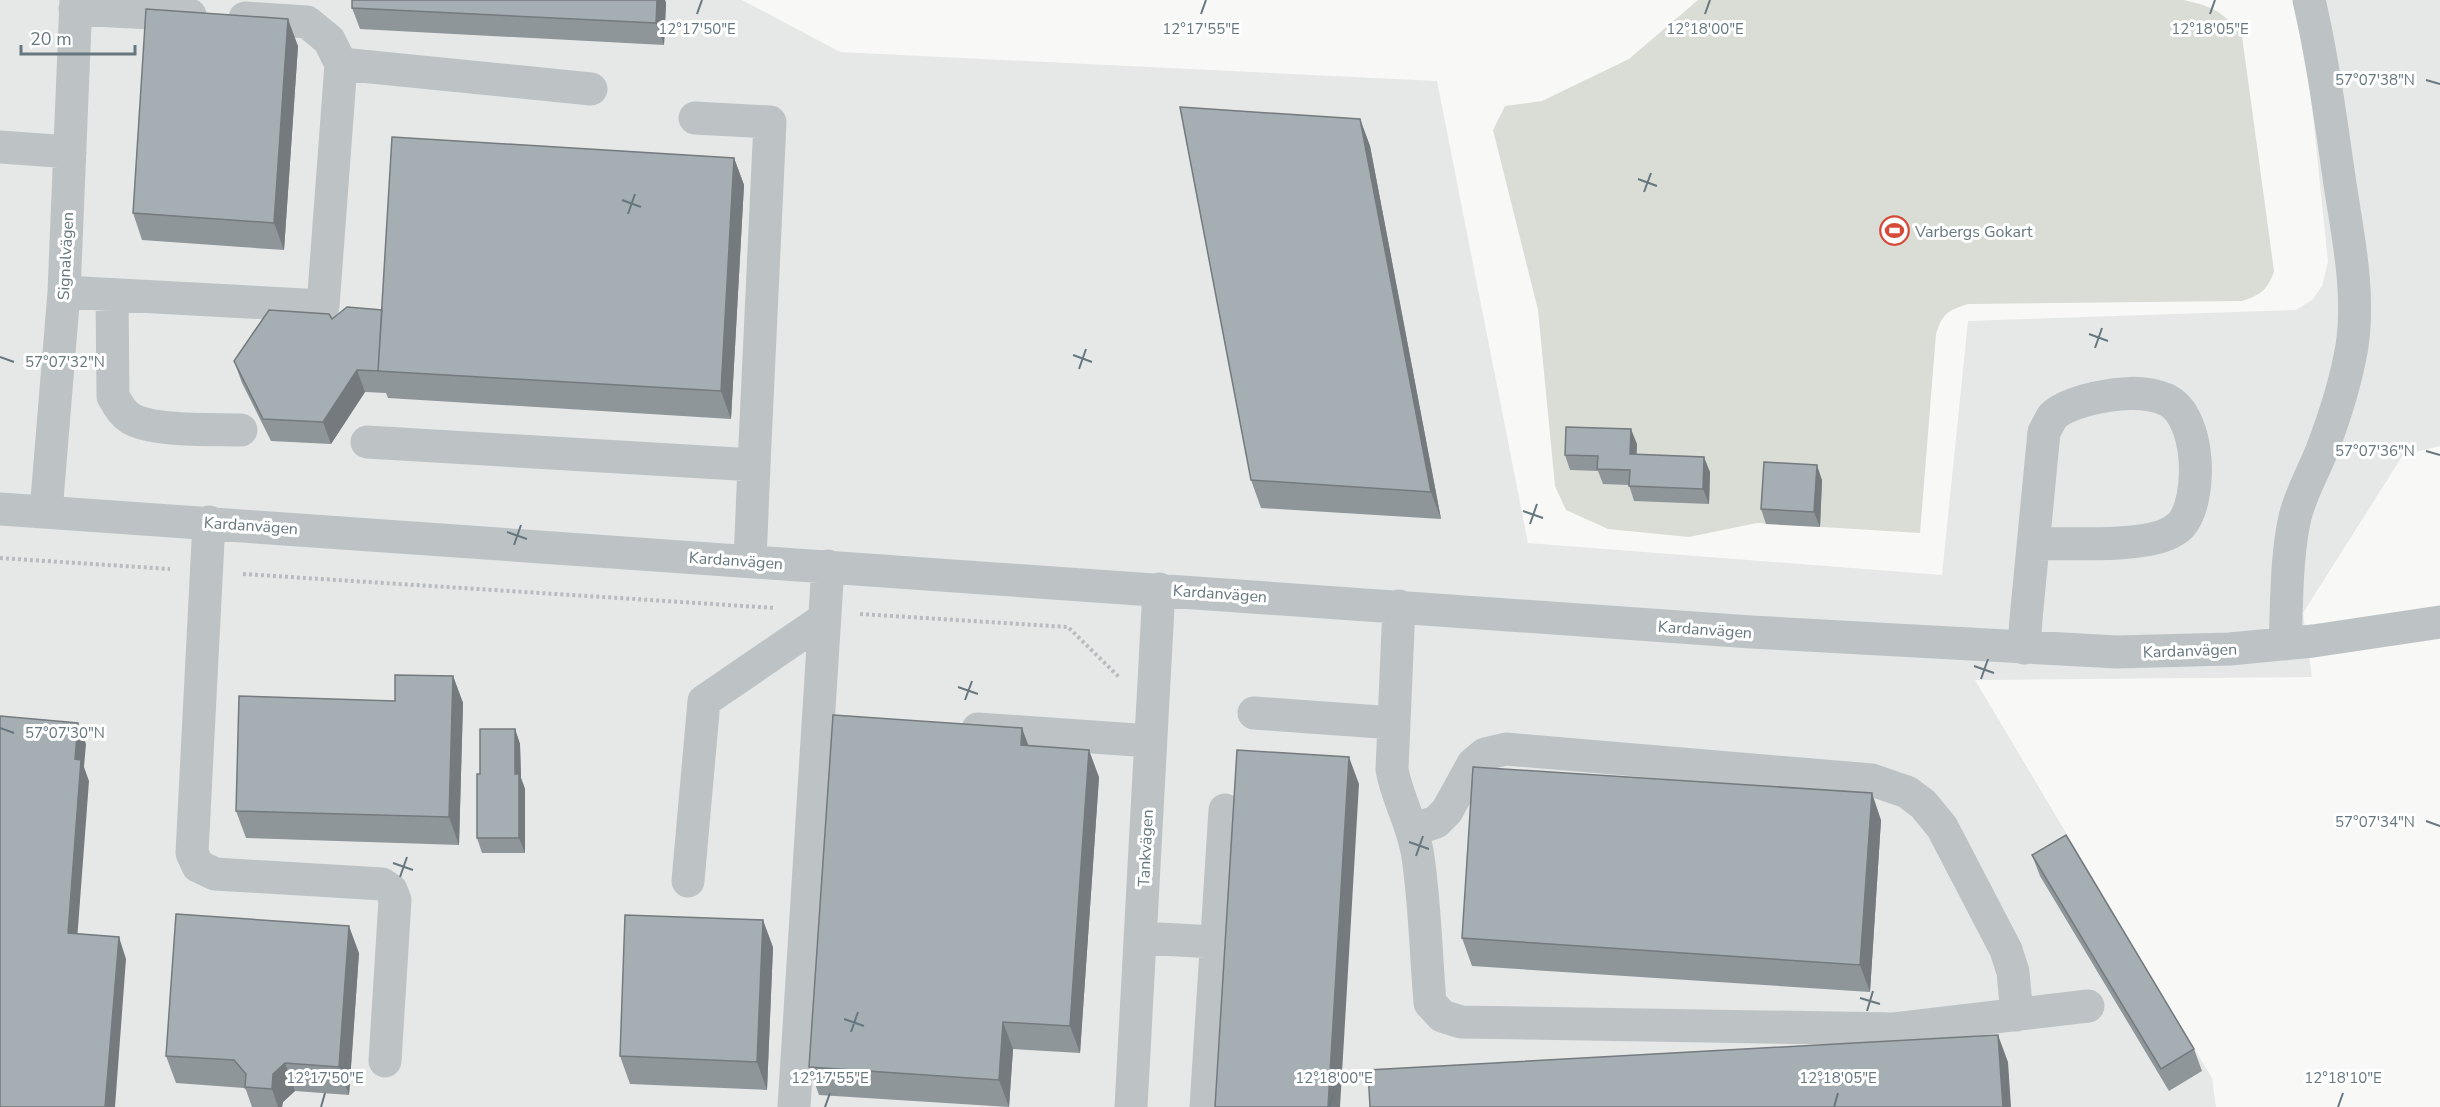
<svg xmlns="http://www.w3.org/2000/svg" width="2440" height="1107" font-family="'Nunito Sans',sans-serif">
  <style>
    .built { fill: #e6e8e7 }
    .green { fill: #d9ddd6 }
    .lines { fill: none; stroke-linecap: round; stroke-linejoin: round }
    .path { stroke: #b8bcbe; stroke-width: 4; stroke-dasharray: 3 3; stroke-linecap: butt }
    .minor { stroke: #bdc3c5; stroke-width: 33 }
    .wall { fill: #8e969a }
    .shaded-wall { fill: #747a7d }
    .building { fill: #a5afb3; stroke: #747a7d; stroke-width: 1.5 }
    .ticks { fill: none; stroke: #66777f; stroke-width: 2 }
    .labels { text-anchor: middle; stroke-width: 6; stroke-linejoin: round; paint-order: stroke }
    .poi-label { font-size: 16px; fill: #66777f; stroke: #fff; text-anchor: start }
    .street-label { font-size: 16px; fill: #66777f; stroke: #fff }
    .ticks-label { font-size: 15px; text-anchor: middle; fill: #66777f; stroke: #fff; stroke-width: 6; stroke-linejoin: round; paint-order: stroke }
  </style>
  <rect width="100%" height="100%" fill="#f8f8f6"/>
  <path class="built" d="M0,0H742L840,52L1437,81L1528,543L1942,575L1968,321L2296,310L2312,300L2322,286L2328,262L2301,0H2440V446L2403,455L2303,613L2312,677L1975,680L2212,1078L2216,1107H0Z"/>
  <path class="green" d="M1698,0H2183C2215,7 2222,11 2242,36L2274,271C2268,290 2260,295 2242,301L1968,304C1947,311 1943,313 1936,334L1920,533L1757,523L1689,537L1608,529L1566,510L1555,486L1538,310L1493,130L1505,106L1542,101L1629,59Z"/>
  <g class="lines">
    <path class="path" d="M0,558L170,569
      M243,574L775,608
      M860,614L1068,627L1119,677"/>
    <path class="minor" d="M75,9L190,15
      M341,64L591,89
      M695,118L770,122L754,465
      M0,147L70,152
      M64,292L323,306L341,64L329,40L307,22L245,18
      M112,295L113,396C117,404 122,413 130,418C152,432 213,429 241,430
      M367,442L754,465L750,561
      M0,509L1751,632L2117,652L2230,649L2313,641L2440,622
      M46,512L64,292L76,0
      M209,522L192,853L198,866L215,874L382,884L391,890L395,900L385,1061
      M1399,606L1392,769C1397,799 1414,826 1418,857C1425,905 1426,955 1430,1003L1442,1016L1461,1022L1894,1029L2088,1006
      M2285,644C2287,602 2286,558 2295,517C2301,493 2313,473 2322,450C2335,416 2346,382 2352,346C2360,292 2348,237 2340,184C2331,122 2323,60 2309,0
      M2024,648L2026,619L2044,432C2047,427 2050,420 2053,416C2063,406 2082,401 2095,398C2118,393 2144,390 2167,400C2201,417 2203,499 2181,525C2177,529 2170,533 2165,535C2136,547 2068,543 2034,544
      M1254,713L1394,723
      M978,729L1150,741
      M1412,830L1436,822L1447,811L1473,764L1485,754L1506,749L1872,780L1907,792L1923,804L1942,827L2006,950L2013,972L2017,1015
      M688,881L704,701L824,619
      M1140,938L1216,942
      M794,1107L828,566
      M1131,1107L1159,589
      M1206,1107L1225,810"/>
  </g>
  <path class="wall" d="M352,0H665L666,3L664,45L360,29L352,8Z
    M298,46L284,250L142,240L133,213Z
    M1360,119L1370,146L1441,519L1261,508L1251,480Z
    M734,158L744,185L731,419L388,398L386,393L365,392L331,444L271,441L242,383L234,361L382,310Z
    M1637,444L1636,454L1710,472L1709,504L1634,501L1629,485L1603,484L1598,471L1570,470L1565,455Z
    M1822,480L1820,527L1766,524L1761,509Z
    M453,676L463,703L459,845L246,838L236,811L395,701Z
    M515,729L520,744L521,778L525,789V853H482L477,838L480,774Z
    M1029,746L1099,777L1080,1053L1013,1049L1009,1107L819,1095L809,1067Z
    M1881,820L1870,992L1472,966L1462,938Z
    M2032,855L2194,1049L2202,1071L2169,1091L2040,876Z
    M773,947L767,1090L630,1084L620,1056Z
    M359,953L349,1095L295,1091L283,1102L282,1107H252L246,1090L244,1088L176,1083L166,1056Z"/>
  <path class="shaded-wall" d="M657,0H665L666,3L664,45L656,23Z
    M288,19L298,46L284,250L274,223Z
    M1360,119L1370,146L1441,519L1431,492Z
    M734,158L744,185L731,419L721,391Z
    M357,370L365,392L331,444L323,422Z
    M1631,429L1637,444L1636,469L1630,454Z
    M1704,457L1710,472L1709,504L1703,489Z
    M1817,465L1822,480L1820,527L1814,512Z
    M453,676L463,703L459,845L449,817Z
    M78,723L86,744L84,767L89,781L76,954L68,933L75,759Z
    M1022,728L1032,755L1021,745Z
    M515,729L520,744L521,778L525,789V853L519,838L515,774Z
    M1089,750L1099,777L1080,1053L1070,1026Z
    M1349,757L1359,784L1340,1107H1328Z
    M1872,793L1881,820L1870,992L1860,965Z
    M763,920L773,947L767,1090L757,1062Z
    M349,926L359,953L349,1095L339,1067Z
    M119,937L126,959L115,1107H105Z
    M1003,1022L1013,1049L1009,1107L999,1080Z
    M1998,1035L2008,1062L2011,1107H2003Z
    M285,1063L295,1091L283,1102L282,1107H278L272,1089L273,1074Z"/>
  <path class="building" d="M352,0H657L656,23L352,8Z
    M146,9L288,19L274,223L133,213Z
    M1180,107L1360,119L1431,492L1251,480Z
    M392,137L734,158L721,391L378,371Z
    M347,307L382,310L378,371H380L357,370L323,422L263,419L234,361L269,310L329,314L332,319Z
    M1566,427L1631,429L1630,454L1704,457L1703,489L1629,486L1630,470L1597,469L1598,456L1565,455Z
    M1764,462L1817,465L1814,512L1761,509Z
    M395,675L453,676L449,817L236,811L239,696L395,701Z
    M833,715L1022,728L1021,745L1089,750L1070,1026L1003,1022L999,1080L809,1067Z
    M0,716L78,723L75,759L81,760L68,933L119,937L105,1107H0Z
    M480,729H515V774H519V838H477V774H480Z
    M1237,750L1349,757L1328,1107H1215Z
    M1473,767L1872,793L1860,965L1462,938Z
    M2066,835L2194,1049L2161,1069L2032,855Z
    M176,914L349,926L339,1067L285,1063L273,1074L272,1089L245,1087L246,1074L234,1060L166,1056Z
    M625,915L763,920L757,1062L620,1056Z
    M1998,1035L2003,1107H1370L1368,1070Z"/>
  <path class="ticks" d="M697,14L702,0M1201,14L1206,0M1705,14L1710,0M2210,14L2215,0M2426,80L2440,84M1638,179L1657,186M1644,192L1651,173M622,200L641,207M628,214L635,194M2089,334L2108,341M2095,348L2102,328M1073,355L1092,362M0,357L14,362M1079,369L1086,349M2426,451L2440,455M1523,511L1543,518M1530,524L1537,504M507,532L527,539M514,545L521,525M1974,666L1994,673M1981,679L1988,659M958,687L978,694M965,700L972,681M0,728L14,733M2426,821L2440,826M1409,842L1429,849M1416,856L1423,836M393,863L413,870M400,877L407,857M1860,998L1880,1004M1867,1011L1873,991M844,1019L864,1026M851,1032L858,1012M321,1107L325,1093M825,1107L830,1093M1329,1107L1334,1093M1834,1107L1838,1093M2338,1107L2343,1093"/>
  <defs>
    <symbol id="stadium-ring" viewBox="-11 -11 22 22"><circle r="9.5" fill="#fff" stroke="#d54b3a" stroke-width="1.5"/><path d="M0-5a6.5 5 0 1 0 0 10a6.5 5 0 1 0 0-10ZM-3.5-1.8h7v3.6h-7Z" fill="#d54b3a"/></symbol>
  </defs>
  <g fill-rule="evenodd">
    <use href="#stadium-ring" x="1878" y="214" width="33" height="33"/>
  </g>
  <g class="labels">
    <g class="poi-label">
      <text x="1915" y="237">Varbergs Gokart</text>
    </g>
    <g class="street-label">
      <text transform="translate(65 256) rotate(-87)" y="6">Signalvägen</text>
      <text transform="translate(251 525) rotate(4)" y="6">Kardanvägen</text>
      <text transform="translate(736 560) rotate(4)" y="6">Kardanvägen</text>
      <text transform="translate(1220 593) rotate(4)" y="6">Kardanvägen</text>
      <text transform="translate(1705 629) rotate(4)" y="6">Kardanvägen</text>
      <text transform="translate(2190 650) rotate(-2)" y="6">Kardanvägen</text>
      <text transform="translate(1145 848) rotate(-87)" y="6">Tankvägen</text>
    </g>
  </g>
  <g class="ticks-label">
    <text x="697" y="34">12°17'50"E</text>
    <text x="1201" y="34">12°17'55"E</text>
    <text x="1705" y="34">12°18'00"E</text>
    <text x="2210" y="34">12°18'05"E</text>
    <text x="2375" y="85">57°07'38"N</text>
    <text x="65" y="367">57°07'32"N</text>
    <text x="2375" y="456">57°07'36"N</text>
    <text x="65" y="738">57°07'30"N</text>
    <text x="2375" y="827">57°07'34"N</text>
    <text x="325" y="1083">12°17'50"E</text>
    <text x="830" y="1083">12°17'55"E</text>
    <text x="1334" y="1083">12°18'00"E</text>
    <text x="1838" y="1083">12°18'05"E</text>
    <text x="2343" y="1083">12°18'10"E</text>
  </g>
  <path d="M21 45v9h114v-9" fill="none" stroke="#66777f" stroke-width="3"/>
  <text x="30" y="45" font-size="18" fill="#66777f" stroke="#ffffff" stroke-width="4.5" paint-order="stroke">20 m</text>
</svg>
